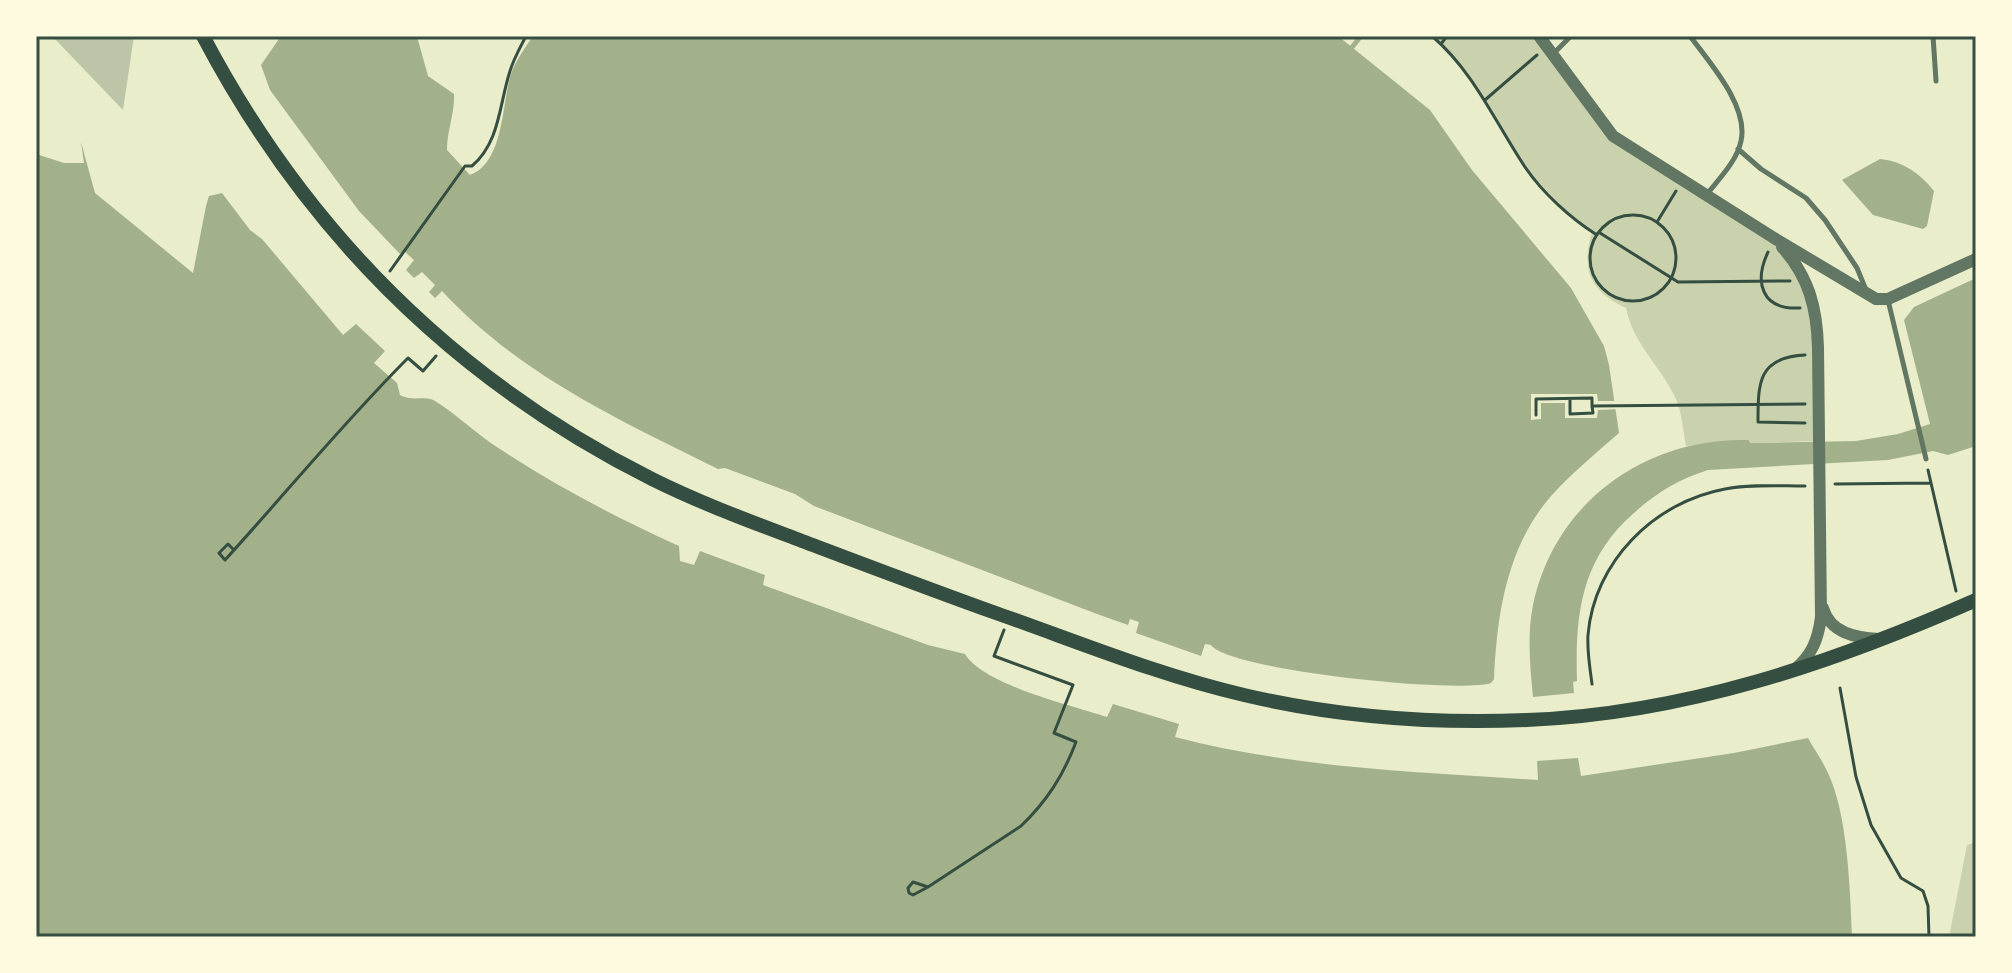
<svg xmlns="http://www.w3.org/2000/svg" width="2012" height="973" font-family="'Crimson Pro',serif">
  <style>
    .green { fill: #cad2ad }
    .water { fill: #a3b18a }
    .pier { fill: #e9edc9 }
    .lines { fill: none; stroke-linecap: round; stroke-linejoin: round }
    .stream { stroke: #a3b18a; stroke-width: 5 }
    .building { fill: #bcc5a7 }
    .path { stroke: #344e41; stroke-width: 3 }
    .service { stroke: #617663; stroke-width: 5 }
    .tertiary { stroke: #617663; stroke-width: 12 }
    .secondary { stroke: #344e41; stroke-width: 14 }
    .neatline { fill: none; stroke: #344e41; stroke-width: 3 }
  </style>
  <rect width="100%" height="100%" fill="#e9edc9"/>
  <path class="green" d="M1432,36H1539L1613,136L1774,238L1812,297L1818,441L1750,443L1749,440L1686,446C1683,431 1682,411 1675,397C1660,365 1633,344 1626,308C1590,291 1581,270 1592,232L1569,214L1527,170L1465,71Z
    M1976,842V937H1949L1967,845Z"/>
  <path class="water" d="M281,36H414L418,40L428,76L454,94C455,113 447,130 447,150L470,175C504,163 502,103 511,74C516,60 525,48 533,36H1338L1430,110L1472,170L1571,288L1604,346L1609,365L1619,433C1596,453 1572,473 1551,496C1507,547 1497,613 1494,679L1491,683C1457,694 1228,670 1211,645L1205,644L1201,656L1136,633L1139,622L1130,619L1128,625L1097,614L814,506L795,494L725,468L718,469C619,420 519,374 442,291L435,298L429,292L435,285L422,272L414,278L406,270L414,260L404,251L400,254L359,211L270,90L261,65Z
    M81,142L95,193L193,273L206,206L209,196L222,193L250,230L262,239L343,335L356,324L385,351L374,363L397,383L400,395C412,402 425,395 435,401C458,415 477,435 500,449C556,486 617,518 679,546L680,561L694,565L700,551L765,575L763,585L928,645L965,654C984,685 1071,705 1107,717L1113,704L1179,724L1175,737C1294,768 1416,772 1538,780L1537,761L1578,758L1581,776L1734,753L1808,738C1814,749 1822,760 1827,771C1848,813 1850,890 1852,937H36V154L64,163H84Z
    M1880,159C1902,161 1920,173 1934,191L1927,226L1923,229L1873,215L1842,180Z
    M1976,278V446L1948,455L1933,451L1888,460L1708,470C1679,479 1656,493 1634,513C1581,559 1575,614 1577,681L1573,682L1574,693L1533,697C1530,666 1527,635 1533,605C1555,502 1645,437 1749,440L1750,443L1856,441L1898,434L1930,424L1904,320L1914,307Z"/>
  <path class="pier" d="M1531,394H1597L1598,401H1618L1619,409L1598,410L1597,418H1565V403H1541V419L1531,420Z"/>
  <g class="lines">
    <path class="stream" d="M1349,51L1361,36"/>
  </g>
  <path class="building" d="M52,36H134L123,110Z"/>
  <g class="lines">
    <path class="path" d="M1432,36C1474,72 1495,122 1525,167C1543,193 1570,218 1597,235
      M1441,44L1447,36
      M1485,100L1537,55
      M1590 258a43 43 0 1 1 86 0a43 43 0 1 1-86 0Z
      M1657,222L1676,191
      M1600,233L1678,282L1790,281
      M1768,252C1754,282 1761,310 1800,308
      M390,271L465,166H472C500,142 499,105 510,71C514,58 520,48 526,36
      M1570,400V414L1593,413L1592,406
      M1536,415V399L1592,398V406L1805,404
      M1805,423L1758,422C1758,383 1758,357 1805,355
      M1928,470L1956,591
      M1835,484L1930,483
      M234,550L228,544L219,553L225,560C286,493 344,422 408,358L423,371L436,356
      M1592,684C1590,668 1587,652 1588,635C1594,562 1654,502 1725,489C1751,484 1779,486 1805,486
      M1840,688L1856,777L1871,825L1901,878L1923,891L1928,906L1929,937
      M928,887L913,882L908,888L909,893L913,895L928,887L1021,826C1047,801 1063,776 1076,742L1054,733L1073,685L994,656L1004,630"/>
    <path class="service" d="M1690,36C1709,62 1749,106 1741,141C1737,161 1719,179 1707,194
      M1933,36L1936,81
      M1555,52L1571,36
      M1738,149L1761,169L1806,198L1825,220L1857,268L1866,290
      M1888,300L1926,459"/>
    <path class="tertiary" d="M1539,36L1613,136L1774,238L1876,299H1888L1976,259
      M1782,247C1809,277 1817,308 1818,348L1821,617C1818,640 1812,655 1794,670
      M1823,608C1830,633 1856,638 1879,639"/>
    <path class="secondary" d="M203,36C305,230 455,380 652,479C700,503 752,522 802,541C866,565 929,589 993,612C1076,641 1158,675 1244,695C1337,717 1432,724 1527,720C1684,714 1833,663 1976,600"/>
  </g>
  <rect width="2012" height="973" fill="none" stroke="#fefae0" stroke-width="76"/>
  <rect x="38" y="38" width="1936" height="897" class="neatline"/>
</svg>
